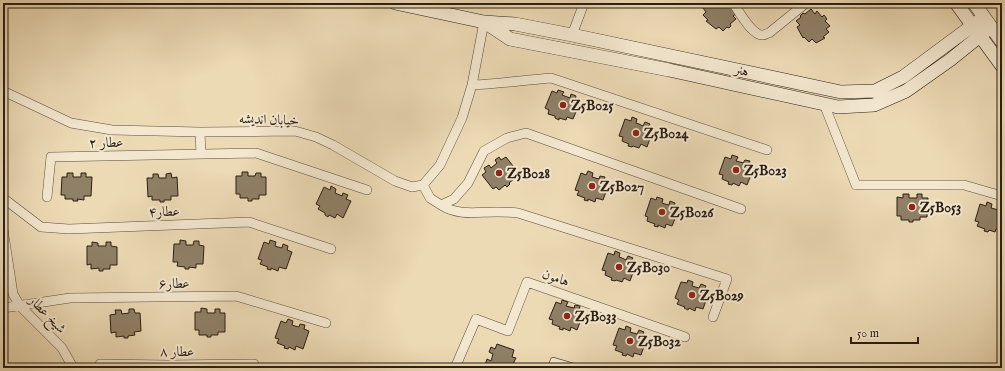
<svg xmlns="http://www.w3.org/2000/svg" width="1005" height="371" font-family="'IM FELL English',Amiri,serif">
  <style>
    .building { fill: #8f8067; stroke: #2a1e13 }
    .lines { fill: none; stroke-linecap: round; stroke-linejoin: round }
    .lane-casing { stroke: #5a4d3c; stroke-width: 6 }
    .street-casing { stroke: #5a4d3c; stroke-width: 10 }
    .secondary-casing { stroke: #2a1e13; stroke-width: 14 }
    .lane { stroke: #f3e7cf; stroke-width: 4.5 }
    .street { stroke: #f3e7cf; stroke-width: 9 }
    .secondary { stroke: #f3e7cf; stroke-width: 13 }
    .poi-dot { fill: #8f2418; stroke: #f3e7cf; stroke-width: 1.5 }
    .labels { text-anchor: middle; stroke-width: 4; stroke-linejoin: round; paint-order: stroke }
    .street-label { font-size: 14px; fill: #2a1e13; stroke: #f3e7cf }
    .poi-label { font-size: 14px; font-weight: bold; fill: #2a1e13; stroke: #f3e7cf; text-anchor: start }
  </style>
  <rect width="100%" height="100%" fill="#ecdab5"/>
  <filter id="stains"><feTurbulence type="fractalNoise" baseFrequency=".005" numOctaves="4"/><feColorMatrix values="0 0 0 0 .2 0 0 0 0 .09 0 0 0 0 .02 0 0 0 .5 -.17"/></filter>
  <radialGradient id="worn" r=".72"><stop offset=".6" stop-color="#630" stop-opacity="0"/><stop offset="1" stop-color="#630" stop-opacity=".3"/></radialGradient>
  <path class="building" d="M707,3H728L737,13L733,16L736,19L730,24L731,26L729,28L727,27L723,31L719,27L716,29L706,21L708,20L703,15L706,12L703,8L708,4Z
    M811,9L815,14L817,11L822,17L824,15L827,19L825,21L830,26L826,29L829,32L823,37L825,38L816,43L812,39L809,42L804,37L803,38L797,27L800,25L796,21L801,17L800,16L803,13L805,14Z
    M558,90L564,92L562,95L570,98L571,94L576,96L575,100L580,102L573,119L567,117L566,120L559,118V120L555,118V116L548,114L549,110L545,108L552,91L557,93Z
    M632,117L637,119L636,123L639,124L643,126L645,122L650,124L648,127L653,130L647,147L641,144L639,148L633,146L632,147L628,146L629,144L622,141L623,137L619,136L625,119L631,121Z
    M732,155L738,157L736,161L740,162L743,163L745,160L750,161L748,165L754,167L747,185L741,182L739,186L733,183L732,185L728,184L729,182L722,179L723,175L719,174L725,157L731,159Z
    M499,157L501,160L506,157L517,171L512,176L514,179L509,183L510,184L507,187L505,185L499,190L496,187L493,189L482,175L486,172L484,168L489,165L491,168L497,163L495,160Z
    M588,171L593,173L592,177L599,179L600,176L605,177L604,181L609,183L603,200L596,198L595,202L588,199V201L584,200L585,198L577,195L579,191L575,190L581,173L586,175Z
    M242,172H248V176H255L256,173H261V177H266V195H259V199H252V201H248V198H240V194H236V176H242Z
    M67,173H73V177H81V173H86V177H92L91,196H84V200L77,199L78,201H73V199H65V195H61L62,177H67Z
    M171,173L172,178L177,177L178,196H171V200H164V202H160V200H152V196L148,197L147,178H153V174H158L159,178H166V174Z
    M331,186L336,189L335,193L342,196L343,193L348,195L346,199L351,201L343,218L337,214L335,218L329,215L328,217L325,215V213L318,209L320,206L316,204L324,187L330,190Z
    M903,194H909V198H917V194H922V198H928L927,217H920V220H913V222H909V220H901V216H897V197L903,198Z
    M657,197L663,199L662,203L665,204L669,205L670,201L675,203L674,207L679,209L672,226L666,224L665,228L658,225V227L654,226L655,224L647,221L648,217L645,216L651,198L656,200Z
    M987,202L992,204L991,208L995,209L998,210L1000,206L1002,207V231L996,229L995,232L989,230L988,232L984,231L985,229L977,226L979,222L975,221L980,204L986,206Z
    M180,240L186,241V245H193L194,241H199V245L204,246L203,264H196V268L189,267V269H185V267L177,266L178,262H173L174,244H180Z
    M270,240L276,242L275,246L278,247L282,248L283,244L288,246L287,250L292,252L286,269L279,267L278,271L271,268V270L267,269L268,267L260,264L262,260L258,259L264,242L269,244Z
    M92,242L98,243V246H106V242H111V246L117,247V265H110V269H103V271H99V268L91,269V264L87,265V246H92Z
    M615,251L620,253L619,257L622,258L626,260L628,256L633,258L631,261L636,264L630,281L624,278L622,282L616,280L615,281L611,280L612,278L605,275L606,271L602,270L608,253L614,255Z
    M688,280L693,282L692,286L699,288L701,284L706,286L704,290L709,292L703,309L696,307L695,311L689,308L688,310L684,308L685,307L677,304L679,300L675,298L681,282L687,283Z
    M562,300L568,302L566,306L574,308L575,305L580,306L579,310L584,312L577,330L571,327L570,331L563,328V330L559,329L560,327L552,324L553,320L549,319L556,302L561,304Z
    M201,308L207,309V313H215V309H220V313H225V332H218V335H211V337H207V335H199V330H195V312H201Z
    M129,309H134L135,313H140L141,331L134,332L135,335L128,336V338H124V336L116,337V332L111,333L110,315L116,314L115,310H121L122,314L129,313Z
    M288,319L293,321L292,325L295,326L299,327L300,324L305,325L304,329L309,331L303,349L296,346L295,350L289,347L288,349L284,348L285,346L277,343L279,339L275,338L281,321L286,323Z
    M626,326L631,328L630,332L637,334L639,330L644,332L642,336L647,338L641,355L634,353L633,357L627,354L626,356L622,355L623,353L615,350L617,346L613,345L619,328L625,330Z
    M497,344L514,350L512,357L516,358L513,364L515,365L514,368H488L489,366L485,365L487,359L491,361L493,354L489,352L491,347L495,349Z"/>
  <g class="lines">
    <defs>
      <path id="lane" d="M550,368L553,360L580,368"/>
      <path id="street" d="M733,3C739,11 752,36 763,35C765,35 767,33 769,33L806,3
        M572,35L584,3
        M472,85C498,84 525,80 551,78L767,150
        M3,91L71,123L112,130L200,132L295,131L316,137L333,145L395,181L412,187L423,185L440,165L462,118L472,85L484,22
        M824,104L856,185H964L1002,196
        M200,132L201,154
        M423,185L430,198L441,205L454,199L468,183L484,151L507,138L526,133L741,209
        M47,197L51,157L256,153L367,190
        M3,198L41,227L69,229L249,222L331,249
        M441,205C458,216 477,212 496,212C503,212 511,212 518,213L727,279L713,317
        M3,229L13,294L20,306L62,348L71,364V368
        M3,308L70,298L236,296L326,323
        M100,364L168,365L254,364
        M455,368L476,319L508,331L527,282L685,337"/>
      <path id="secondary" d="M395,3L484,22L515,24L572,35L841,92L875,91L903,77L984,17
        M956,3L1002,66
        M974,3L1002,42
        M486,23L510,39L669,70L838,107L874,105L906,91L950,60L991,27"/>
    </defs>
    <use href="#lane" class="lane-casing"/>
    <use href="#street" class="street-casing"/>
    <use href="#secondary" class="secondary-casing"/>
    <use href="#lane" class="lane"/>
    <use href="#street" class="street"/>
    <use href="#secondary" class="secondary"/>
  </g>
  <g class="poi-dot">
    <circle cx="563" cy="105" r="4"/>
    <circle cx="636" cy="133" r="4"/>
    <circle cx="736" cy="170" r="4"/>
    <circle cx="499" cy="173" r="4"/>
    <circle cx="592" cy="186" r="4"/>
    <circle cx="912" cy="207" r="4"/>
    <circle cx="662" cy="212" r="4"/>
    <circle cx="619" cy="267" r="4"/>
    <circle cx="692" cy="295" r="4"/>
    <circle cx="567" cy="316" r="4"/>
    <circle cx="630" cy="341" r="4"/>
  </g>
  <g class="labels">
    <g class="street-label">
      <text transform="translate(742 70) rotate(13)" y="5">هنر</text>
      <text transform="translate(269 119) rotate(2)" y="5">خیابان اندیشه</text>
      <text transform="translate(106 142) rotate(-1)" y="5">عطار ۲</text>
      <text transform="translate(164 211) rotate(-2)" y="5">عطار۴</text>
      <text transform="translate(556 277) rotate(19)" y="5">هامون</text>
      <text transform="translate(174 283) rotate(-1)" y="5">عطار۶</text>
      <text transform="translate(48 314) rotate(46)" y="5">شیخ عطار</text>
      <text x="177" y="356">عطار ۸</text>
    </g>
    <g class="poi-label">
      <text x="571" y="110">Z5B025</text>
      <text x="644" y="138">Z5B024</text>
      <text x="744" y="175">Z5B023</text>
      <text x="507" y="178">Z5B028</text>
      <text x="600" y="191">Z5B027</text>
      <text x="920" y="212">Z5B053</text>
      <text x="670" y="217">Z5B026</text>
      <text x="627" y="272">Z5B030</text>
      <text x="700" y="300">Z5B029</text>
      <text x="575" y="321">Z5B033</text>
      <text x="638" y="346">Z5B032</text>
    </g>
  </g>
  <rect width="1005" height="371" fill="none" stroke="#ecdab5" stroke-width="16"/>
  <rect x="4" y="4" width="997" height="363" fill="none" stroke="#2a1e13" stroke-width="2"/>
  <rect x="8" y="8" width="989" height="355" fill="none" stroke="#2a1e13"/>
  <path d="M851 337v6h67v-6" fill="none" stroke="#2a1e13" stroke-width="2"/>
  <text x="857" y="337" font-size="12" fill="#2a1e13" stroke="#f3e7cf" stroke-width="3" paint-order="stroke">50 m</text>
  <rect width="100%" height="100%" filter="url(#stains)"/>
  <rect width="100%" height="100%" fill="url(#worn)"/>
</svg>
